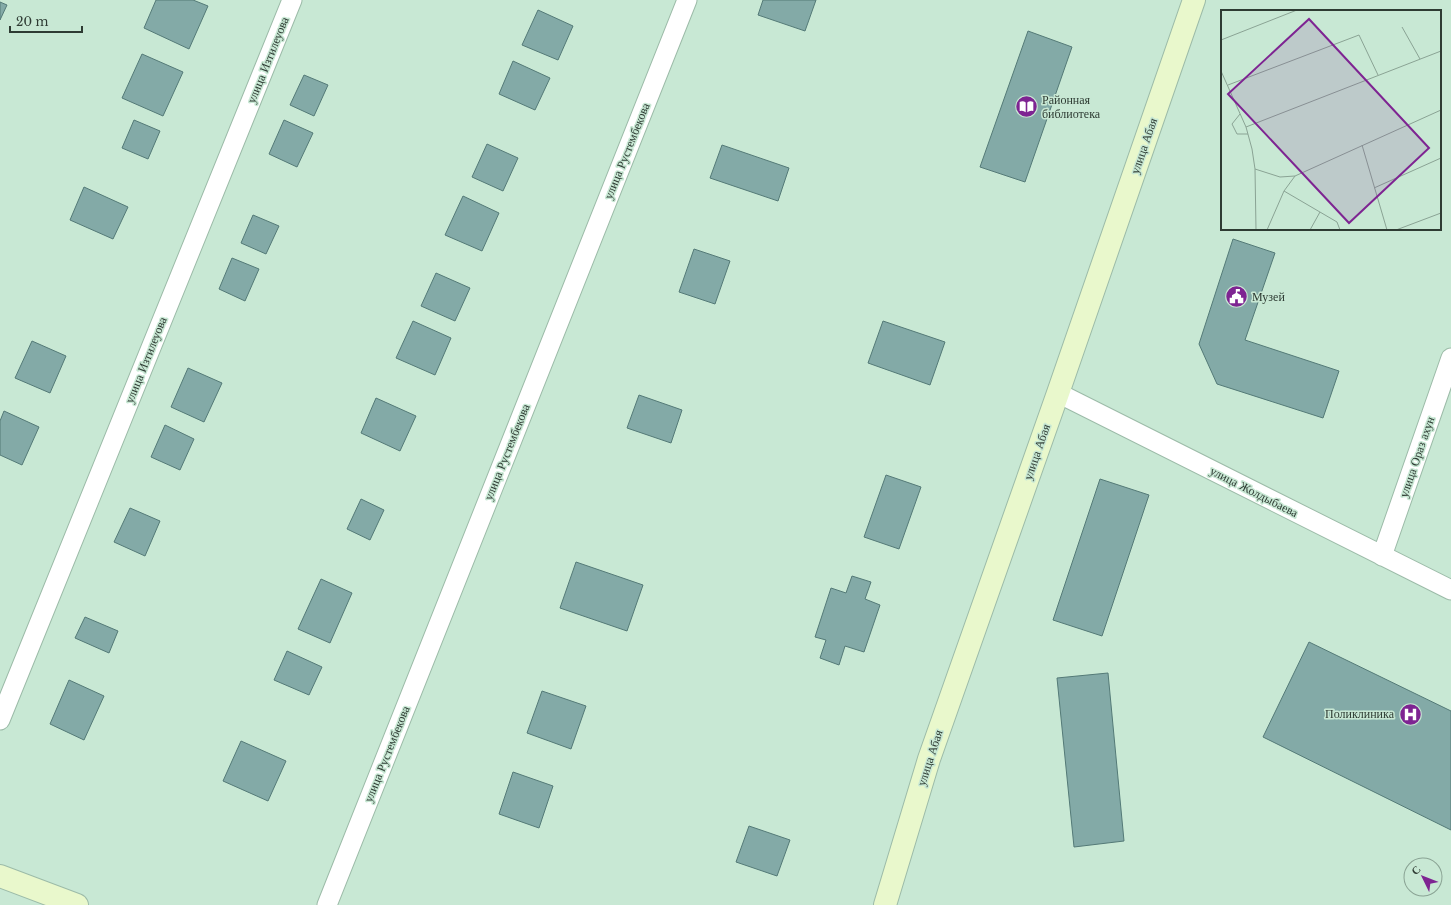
<svg xmlns="http://www.w3.org/2000/svg" width="1451" height="905" font-family="'Libre Baskerville',serif">
  <style>
    .building { fill: #83aaa7; stroke: #547a77 }
    .lines { fill: none; stroke-linecap: round; stroke-linejoin: round }
    .street-casing { stroke: #9cbba8; stroke-width: 21 }
    .secondary-casing { stroke: #9cbba8; stroke-width: 24 }
    .street { stroke: #fff; stroke-width: 19 }
    .secondary { stroke: #e9f8cc; stroke-width: 22 }
    .labels { text-anchor: middle; stroke-width: 3; stroke-linejoin: round; paint-order: stroke }
    .street-label { font-size: 12px; fill: #2e3b33; stroke: #c8e8d4 }
    .poi-label { font-size: 12px; fill: #2e3b33; stroke: #c8e8d4; text-anchor: start }
    .inset-road { fill: none; stroke: #8aa394; stroke-width: 1 }
    .view { fill: #7e2492; fill-opacity: 0.15; stroke: #7e2492; stroke-width: 2 }
    .inset-edge { fill: none; stroke: #2e3b33; stroke-width: 2 }
  </style>
  <rect width="100%" height="100%" fill="#c8e8d4"/>
  <path class="building" d="M156,0H193L208,6L189,49L144,28Z
    M763,0H816L805,31L758,15Z
    M0,2L7,5L0,20Z
    M538,10L573,26L558,60L522,45Z
    M1028,31L1072,47L1025,182L980,167Z
    M142,54L183,72L163,116L122,98Z
    M513,61L550,78L535,110L499,94Z
    M304,75L328,85L314,116L290,105Z
    M134,120L160,131L148,159L122,148Z
    M284,120L313,133L297,167L269,154Z
    M487,144L518,158L503,191L472,177Z
    M722,145L789,168L778,201L710,178Z
    M84,187L128,207L113,239L70,220Z
    M463,196L499,213L482,251L445,235Z
    M253,215L279,226L266,254L241,243Z
    M1233,239L1275,253L1245,340L1339,371L1323,418L1217,384L1199,344Z
    M694,249L730,261L715,304L679,292Z
    M232,258L259,269L245,301L219,289Z
    M436,273L470,288L455,321L421,306Z
    M413,321L451,338L435,375L396,358Z
    M883,321L945,342L930,385L868,363Z
    M32,341L66,356L50,393L15,378Z
    M188,368L222,383L204,422L171,407Z
    M639,395L682,410L671,443L627,428Z
    M376,398L416,416L400,451L361,433Z
    M4,411L39,427L22,465L0,455V421Z
    M165,425L194,439L180,470L151,457Z
    M886,475L921,487L899,549L864,537Z
    M1100,479L1149,495L1102,636L1053,620Z
    M361,499L384,510L370,540L347,529Z
    M130,508L160,521L145,556L114,542Z
    M576,562L643,585L627,631L560,608Z
    M852,576L871,582L865,599L880,605L864,652L845,646L839,665L820,658L826,640L815,637L831,588L846,593Z
    M321,579L352,593L330,643L298,629Z
    M85,617L118,631L109,653L75,638Z
    M1309,642L1451,711V830L1263,737Z
    M287,651L322,667L309,695L274,680Z
    M1108,673L1124,841L1074,847L1057,678Z
    M69,680L104,696L84,740L50,724Z
    M542,691L586,706L571,749L527,733Z
    M241,741L286,761L268,801L223,781Z
    M513,772L553,786L539,828L499,814Z
    M749,826L790,840L777,876L736,862Z"/>
  <g class="lines">
    <defs>
      <path id="street" d="M1058,393L1451,590
        M1382,556L1451,358
        M0,720L292,0
        M327,905L687,0"/>
      <path id="secondary" d="M0,876L77,905
        M885,905L929,759L1058,393L1194,0"/>
    </defs>
    <use href="#street" class="street-casing"/>
    <use href="#secondary" class="secondary-casing"/>
    <use href="#street" class="street"/>
    <use href="#secondary" class="secondary"/>
  </g>
  <defs>
    <symbol id="library-disc" viewBox="-11 -11 22 22"><circle r="9.5" fill="#7e2492" stroke="#c8e8d4"/><path d="M-6-4Q-3-5.5-.7-3.5V5Q-3 3-6 4ZM6-4Q3-5.5 .7-3.5V5Q3 3 6 4Z" fill="#fff"/></symbol>
    <symbol id="civic-disc" viewBox="-11 -11 22 22"><circle r="9.5" fill="#7e2492" stroke="#c8e8d4"/><path d="M-.6-6.5H3V-4.5H.6V-3L4-1V1h2V6H-6V1h2V-1L-.6-3ZM-1.2 2.5V6h2.4V2.5Z" fill="#fff"/></symbol>
    <symbol id="hospital-disc" viewBox="-11 -11 22 22"><circle r="9.5" fill="#7e2492" stroke="#c8e8d4"/><path d="M-5-5h3v3.5h4V-5h3V5h-3V1.5h-4V5h-3Z" fill="#fff"/></symbol>
  </defs>
  <g fill-rule="evenodd">
    <use href="#library-disc" x="1014" y="94" width="25" height="25"/>
    <use href="#civic-disc" x="1224" y="284" width="25" height="25"/>
    <use href="#hospital-disc" x="1398" y="702" width="25" height="25"/>
  </g>
  <g class="labels">
    <g class="street-label">
      <text transform="translate(268 60) rotate(-68)" y="4">улица Изтилеуова</text>
      <text transform="translate(1144 146) rotate(-71)" y="4">улица Абая</text>
      <text transform="translate(627 151) rotate(-68)" y="4">улица Рустембекова</text>
      <text transform="translate(146 360) rotate(-68)" y="4">улица Изтилеуова</text>
      <text transform="translate(507 452) rotate(-68)" y="4">улица Рустембекова</text>
      <text transform="translate(1037 452) rotate(-71)" y="4">улица Абая</text>
      <text transform="translate(1417 457) rotate(-71)" y="4">улица Ораз ахун</text>
      <text transform="translate(1254 492) rotate(27)" y="4">улица Жолдыбаева</text>
      <text transform="translate(387 754) rotate(-68)" y="4">улица Рустембекова</text>
      <text transform="translate(930 758) rotate(-72)" y="4">улица Абая</text>
    </g>
    <g class="poi-label">
      <text x="1042" y="104">Районная<tspan x="1042" dy="14">библиотека</tspan></text>
      <text x="1252" y="301">Музей</text>
      <text x="1394" y="718" text-anchor="end">Поликлиника</text>
    </g>
  </g>
  <g transform="translate(1221 10)">
    <rect width="220" height="220" fill="#c8e8d4"/>
    <path class="inset-road" d="M181,17L199,49M0,30L76,0M0,61L25,117L31,139L34,159L35,220M7,75L138,25L157,65M19,104L11,114L16,124H27M25,117L220,41M141,135L166,220M34,159L59,167L74,166L220,100M153,178L220,148M63,181L116,212L119,220M46,220L63,181L74,166M89,220L99,202M175,220L220,203"/>
    <path class="view" d="M88,9L208,138L128,213L7,84Z"/>
    <rect width="220" height="220" class="inset-edge"/>
  </g>
  <g transform="translate(1423 877) rotate(313)"><circle r="19" fill="#c8e8d4" stroke="#8aa394"/>
  <path d="M0-3L7 15L0 10L-7 15Z" fill="#7e2492"/>
  <text y="-6" font-size="11" font-weight="bold" text-anchor="middle" fill="#2e3b33">С</text>
  </g>
  <path d="M10 26v6h72v-6" fill="none" stroke="#2e3b33" stroke-width="2"/>
  <text x="16" y="26" font-size="12" fill="#2e3b33" stroke="#c8e8d4" stroke-width="3" paint-order="stroke">20 m</text>
</svg>
